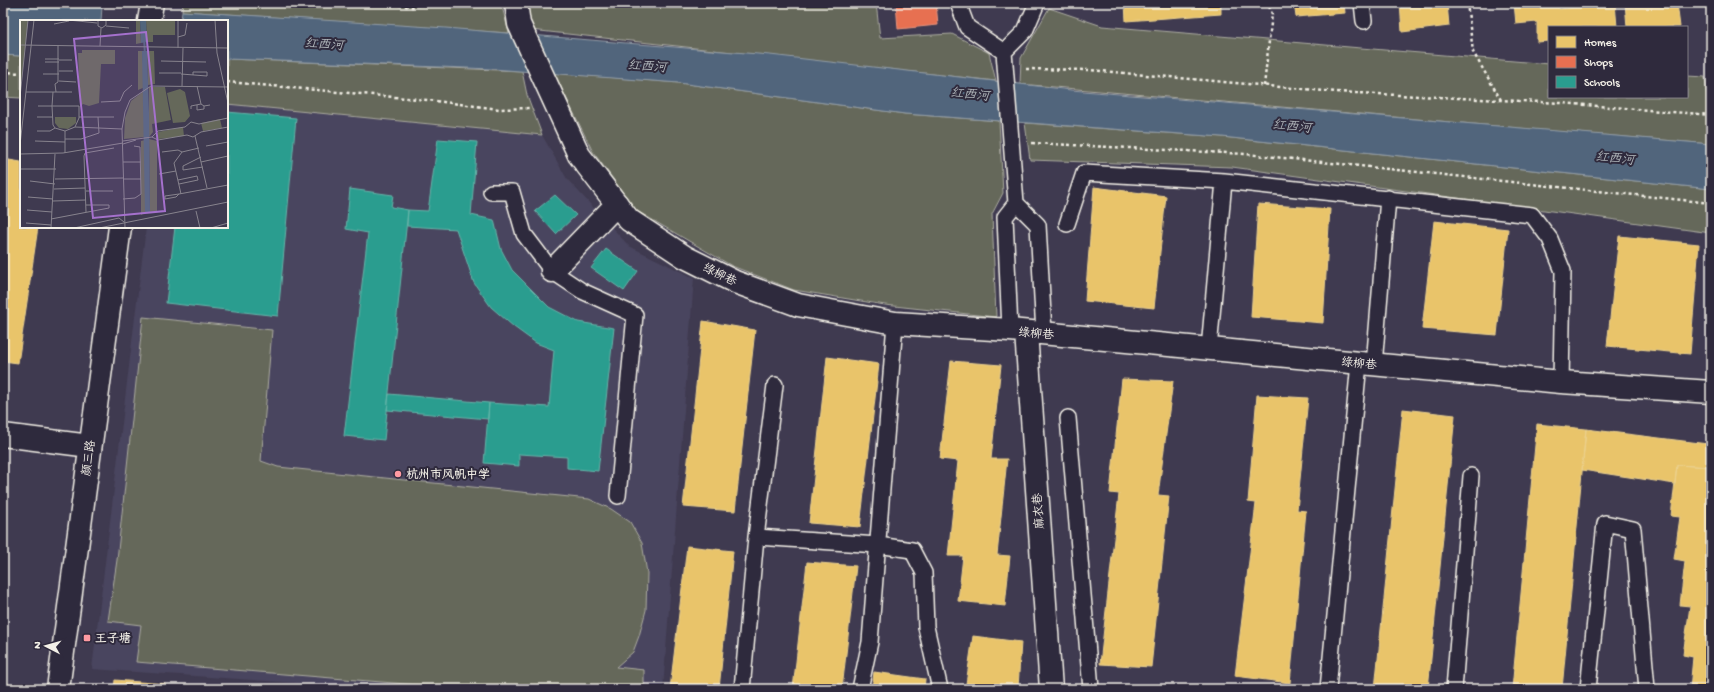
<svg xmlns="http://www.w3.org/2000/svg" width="1714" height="692" font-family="'Gochi Hand','LXGW WenKai TC',sans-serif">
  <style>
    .built { fill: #4a455e }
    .green { fill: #65685a; stroke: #acaca1 }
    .water { fill: #51657c; stroke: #929da7 }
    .homes { fill: #e9c46a; stroke: #ecd290 }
    .shops { fill: #e76f51; stroke: #eb967e }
    .schools { fill: #2a9d8f; stroke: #67b6aa }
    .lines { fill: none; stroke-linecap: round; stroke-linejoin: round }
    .lane-casing { stroke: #f4f1e8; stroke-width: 18 }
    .street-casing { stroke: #f4f1e8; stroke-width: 25 }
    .secondary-casing { stroke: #f4f1e8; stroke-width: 25 }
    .path { stroke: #f4f1e8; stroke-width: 2.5; stroke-dasharray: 3 3; stroke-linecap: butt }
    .lane { stroke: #2f2a3d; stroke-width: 15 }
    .street { stroke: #2f2a3d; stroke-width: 22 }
    .secondary { stroke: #2f2a3d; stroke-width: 22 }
    .poi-dot { fill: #ff9aa2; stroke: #2f2a3d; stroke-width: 1.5 }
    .labels { text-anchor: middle; stroke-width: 4; stroke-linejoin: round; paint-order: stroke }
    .street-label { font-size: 12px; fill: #f4f1e8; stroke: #2f2a3d }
    .poi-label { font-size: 12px; font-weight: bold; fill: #f4f1e8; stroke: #2f2a3d; text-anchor: start }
    .water-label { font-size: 13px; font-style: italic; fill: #b3b9bd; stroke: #2f2a3d }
    .inset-river { fill: none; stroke: #51657c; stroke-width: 2 }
    .inset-road { fill: none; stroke: #87838d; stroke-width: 1 }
    .view { fill: #a571cd; fill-opacity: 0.15; stroke: #a571cd; stroke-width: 2 }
    .inset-edge { fill: none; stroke: #f4f1e8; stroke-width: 2 }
  </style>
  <rect width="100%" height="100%" fill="#3f3a50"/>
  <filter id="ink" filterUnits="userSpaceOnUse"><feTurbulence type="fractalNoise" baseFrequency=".025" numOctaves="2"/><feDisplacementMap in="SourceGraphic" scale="8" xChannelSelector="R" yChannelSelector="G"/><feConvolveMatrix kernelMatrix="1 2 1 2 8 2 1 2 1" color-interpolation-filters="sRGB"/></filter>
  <g filter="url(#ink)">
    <path class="built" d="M227,104L542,135L567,179L629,246L694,278L663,689H383L92,669L146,227H227Z"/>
    <path class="green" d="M52,3H102V6Z
      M183,3H501L509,33L182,11Z
      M525,3H876L880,38L952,34L989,53L996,81L531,30Z
      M1049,8L1102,26L1549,64V97H1687V76L1705,77L1711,144L1564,132L1020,84L1021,58Z
      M3,55L21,56V98L3,97Z
      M227,59L522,71L527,95L542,135L227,104Z
      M554,73L679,83L905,114L999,121L1003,193L992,214L996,317L885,305L794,290L732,266L637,211L593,152Z
      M1025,123L1222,137L1711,189V233L1232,167L1030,160Z
      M143,317L272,330L261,461L278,467L589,499L611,509L630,522L642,543L647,573L646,610L639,636L633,652L616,667L644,670V689H467L136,662L141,625L108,621L117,560Z"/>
    <path class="water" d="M3,3H52L102,6L101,21H21V56L3,55Z
      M182,11L446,28L770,55L1071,90L1711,144V189L1222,137L905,114L679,83L493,69L227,59V21H181Z"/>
    <path class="homes" d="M1125,3H1221V14L1126,21Z
      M1294,3H1344L1345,13L1296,17Z
      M1400,3H1447L1449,26L1402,32Z
      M1514,3H1558L1559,9L1615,3L1617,27H1549V41L1537,42V22L1516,24Z
      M1625,3H1677L1680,27H1627Z
      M3,159L21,162V227H38L18,363L3,361Z
      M1094,187L1166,196L1154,308L1085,301Z
      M1258,204L1330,209L1323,323L1251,317Z
      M1434,221L1508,229L1497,335L1422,329Z
      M1619,236L1699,244L1690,354L1607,346Z
      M703,321L755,330L735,511L683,507Z
      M827,357L879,364L860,527L809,523Z
      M951,361L1001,365L991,459H1007L997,555L1010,556L1005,606L958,601L963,556H948L958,461L940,459Z
      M1122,379L1173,381L1158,495L1169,496L1151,667L1100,664L1119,494L1110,493Z
      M1257,395L1308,398L1297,510L1306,511L1290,683L1235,676L1256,503L1248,502Z
      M1403,409L1455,415L1428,689H1375Z
      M1537,424L1586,429L1562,689H1512Z
      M1586,429L1708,444L1710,467L1677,465L1675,484L1582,470Z
      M1677,465L1711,467V689H1690L1693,657L1683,655L1690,606L1680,605L1685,561L1674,559L1680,517L1671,516Z
      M3,471H6L3,489Z
      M687,546L733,551L719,689H670Z
      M807,562L856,566L842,689H793Z
      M973,636L1021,642L1018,688L1021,689H975L976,685L966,684Z
      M874,672L925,679L924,689H872Z
      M115,680L165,684L164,689H114Z"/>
    <path class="shops" d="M896,3H936L938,25L898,29Z"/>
    <path class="schools" d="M227,112L296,118L278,316L166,303L175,227H227Z
      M438,139L477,142L471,215L494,220L501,249L512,270L549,307L578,322L614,328L598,471L567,468V457L519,454V466L484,463L489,403L549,407L554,350L536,343L514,327L491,307L474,283L456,229L407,226L408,210L428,211Z
      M350,189L393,195L391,207L408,210L384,440L344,436L368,233L346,229Z
      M555,195L576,215L556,234L535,211Z
      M606,249L638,271L624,291L591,268Z
      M389,394L489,403L488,419L387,410Z"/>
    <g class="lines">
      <defs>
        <path id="lane" d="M958,3L967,27L1004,52L1016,203L1005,217L1010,330
          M1362,3L1364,21
          M1004,52L1025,31L1037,3
          M491,192H512L524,234L552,271L582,291L635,315L618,496
          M1016,203L1038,225L1044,333
          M1067,224L1084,173L1224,181L1532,215L1550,239L1563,271L1561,382
          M1209,349L1224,181
          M1374,365L1388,198
          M1068,418L1091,689
          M756,537L878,545L912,550L924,573L926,627L940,689
          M742,689L756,537L775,385
          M860,689L870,642L895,323
          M1328,689L1359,363
          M1454,689L1471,476
          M1588,689L1605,523L1633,529L1647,689"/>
        <path id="street" d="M516,3L519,24L579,155L629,220L685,257L735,282L798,305L895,323L1010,330L1561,382L1711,392
          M552,271L617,204
          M1026,332L1051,689
          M3,435L90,446"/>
        <path id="secondary" d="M149,21L152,3
          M58,689L120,227"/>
      </defs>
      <use href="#lane" class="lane-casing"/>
      <use href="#street" class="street-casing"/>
      <use href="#secondary" class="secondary-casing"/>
      <path class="path" d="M381,3L412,7L425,3
        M1467,3L1473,52L1501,100
        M1026,69L1090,70L1337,92L1561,103L1711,115
        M3,72L21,73
        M227,82L428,100L499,109L531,108
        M1264,86L1272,14L1268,3
        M1032,143L1246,154L1711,203"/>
      <use href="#lane" class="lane"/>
      <use href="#street" class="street"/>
      <use href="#secondary" class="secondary"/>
    </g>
  </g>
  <g class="poi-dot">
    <circle cx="398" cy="474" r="4"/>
    <rect x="83" y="634" width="8" height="8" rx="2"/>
  </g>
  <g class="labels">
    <g class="street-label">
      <text transform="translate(720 274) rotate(26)" y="4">绿柳巷</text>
      <text transform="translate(1036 333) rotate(5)" y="4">绿柳巷</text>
      <text transform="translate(1359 363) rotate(6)" y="4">绿柳巷</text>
      <text transform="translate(88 458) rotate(-82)" y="4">颜三路</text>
      <text transform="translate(1038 511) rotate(-94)" y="4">麻衣巷</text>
    </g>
    <g class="poi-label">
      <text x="406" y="478">杭州市风帆中学</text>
      <text x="95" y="642">王子塘</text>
    </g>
    <g class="water-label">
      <text transform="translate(324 43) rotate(4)" y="5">红西河</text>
      <text transform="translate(647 65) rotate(4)" y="5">红西河</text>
      <text transform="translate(970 93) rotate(6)" y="5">红西河</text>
      <text transform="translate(1292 125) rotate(6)" y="5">红西河</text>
      <text transform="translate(1615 157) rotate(6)" y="5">红西河</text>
    </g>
  </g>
  <g transform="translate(20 20)">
    <rect width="208" height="208" fill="#3f3a50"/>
    <path d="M0,0H8L0,77ZM116,0H120L121,23L116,24ZM126,0H155V15H133V22H127ZM62,30H95V44H81L79,83L69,86L63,84L60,87L58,33H62ZM118,31H122L125,67L118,70ZM127,31H134L135,64L128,65ZM129,67H145L151,100L132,104L133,112L129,117ZM160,69L165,72L170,96L165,102L153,103L147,73ZM125,70V117L104,119L105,98L111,81ZM35,97H56V103L48,109L39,108L35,103ZM200,99L202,108L183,111L181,103ZM163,107L164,116L138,119V112ZM129,119L137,121V191L130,192ZM125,120V193L121,195V121Z" fill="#65685a"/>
    <path d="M120,0H126L127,22L121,23ZM122,31H127L129,93L130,192L125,193Z" fill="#51657c"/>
    <path class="inset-river" d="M124,18L125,35"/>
    <path class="inset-road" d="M48,0L77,3M78,0V6L82,8L86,5V0M195,0L197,33L208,83M34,4L49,1M86,6L109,8M158,17L165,15L167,3M0,25L208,28M80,26L81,8M158,28V0M25,39H39M39,40H52M141,41L186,42M25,42H39M39,51H53M139,53H161M23,54H39M161,54L187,56M173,55V52H187V56M39,61L56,62M162,66L163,28M177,66L181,84M6,72H36L35,64L38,62V25M36,72H52M0,77L8,0M81,82L100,81L104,72L112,65M177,85V90L184,89V86M18,86H59V98L55,107L45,111L35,108L33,105L32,86L33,72M171,89V86L181,84L184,86L190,85M17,97H33M59,97H94M55,107L102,109M17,111H30L35,108M45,111V133M175,116L187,168M132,117L138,120L167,115L173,117L181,112L208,107M45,119H61L79,113L78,97M15,121L45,122M103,121L132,117L138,111L165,107L171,102L179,104L208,98M103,124L116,120M0,125L14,0M186,126L208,122M142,132L158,130L162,132M0,134L43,133L103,123M181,137L163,146V150L183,147M103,142H121M181,142L208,136M0,149H36M139,154L156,151M35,159L103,158M103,159H121M158,160L177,156L178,160L159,164M10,161L35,164M34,169L65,168M66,171H93M159,174L145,176V179L156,177L159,174L208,165M161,174L154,143L162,132L179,128M8,177L33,179M103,179L115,178L121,174L120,127L114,126M33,181L66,180M7,190L32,192M176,191L180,208M66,192L64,136L65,133L94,128M31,199L89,188V185H66M6,203L31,205M31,208L35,134M54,208L99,198L104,202M79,208L208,182M105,208L102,109L105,92L110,80L131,66L208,67M191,208L208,203"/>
    <path class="view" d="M126,12L145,191L73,198L54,19Z"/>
    <rect width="208" height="208" class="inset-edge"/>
  </g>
  <rect width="1714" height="692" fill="none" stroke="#2f2a3d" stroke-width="16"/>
  <rect x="8" y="8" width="1698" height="676" fill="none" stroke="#f4f1e8" stroke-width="1.5" filter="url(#ink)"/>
  <rect x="1548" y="26" width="140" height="72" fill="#2f2a3d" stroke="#7e7a81"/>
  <rect x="1556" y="36" width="20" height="12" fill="#e9c46a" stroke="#7e7a81"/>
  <text x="1584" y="46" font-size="12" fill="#f4f1e8">Homes</text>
  <rect x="1556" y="56" width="20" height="12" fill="#e76f51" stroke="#7e7a81"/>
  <text x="1584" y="66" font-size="12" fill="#f4f1e8">Shops</text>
  <rect x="1556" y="76" width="20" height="12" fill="#2a9d8f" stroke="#7e7a81"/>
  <text x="1584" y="86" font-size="12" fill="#f4f1e8">Schools</text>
  <g transform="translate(46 646) rotate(276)" stroke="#2f2a3d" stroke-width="3" paint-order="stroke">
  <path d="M0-3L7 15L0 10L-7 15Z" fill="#f4f1e8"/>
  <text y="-6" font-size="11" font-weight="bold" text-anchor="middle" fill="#f4f1e8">N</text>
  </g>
</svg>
